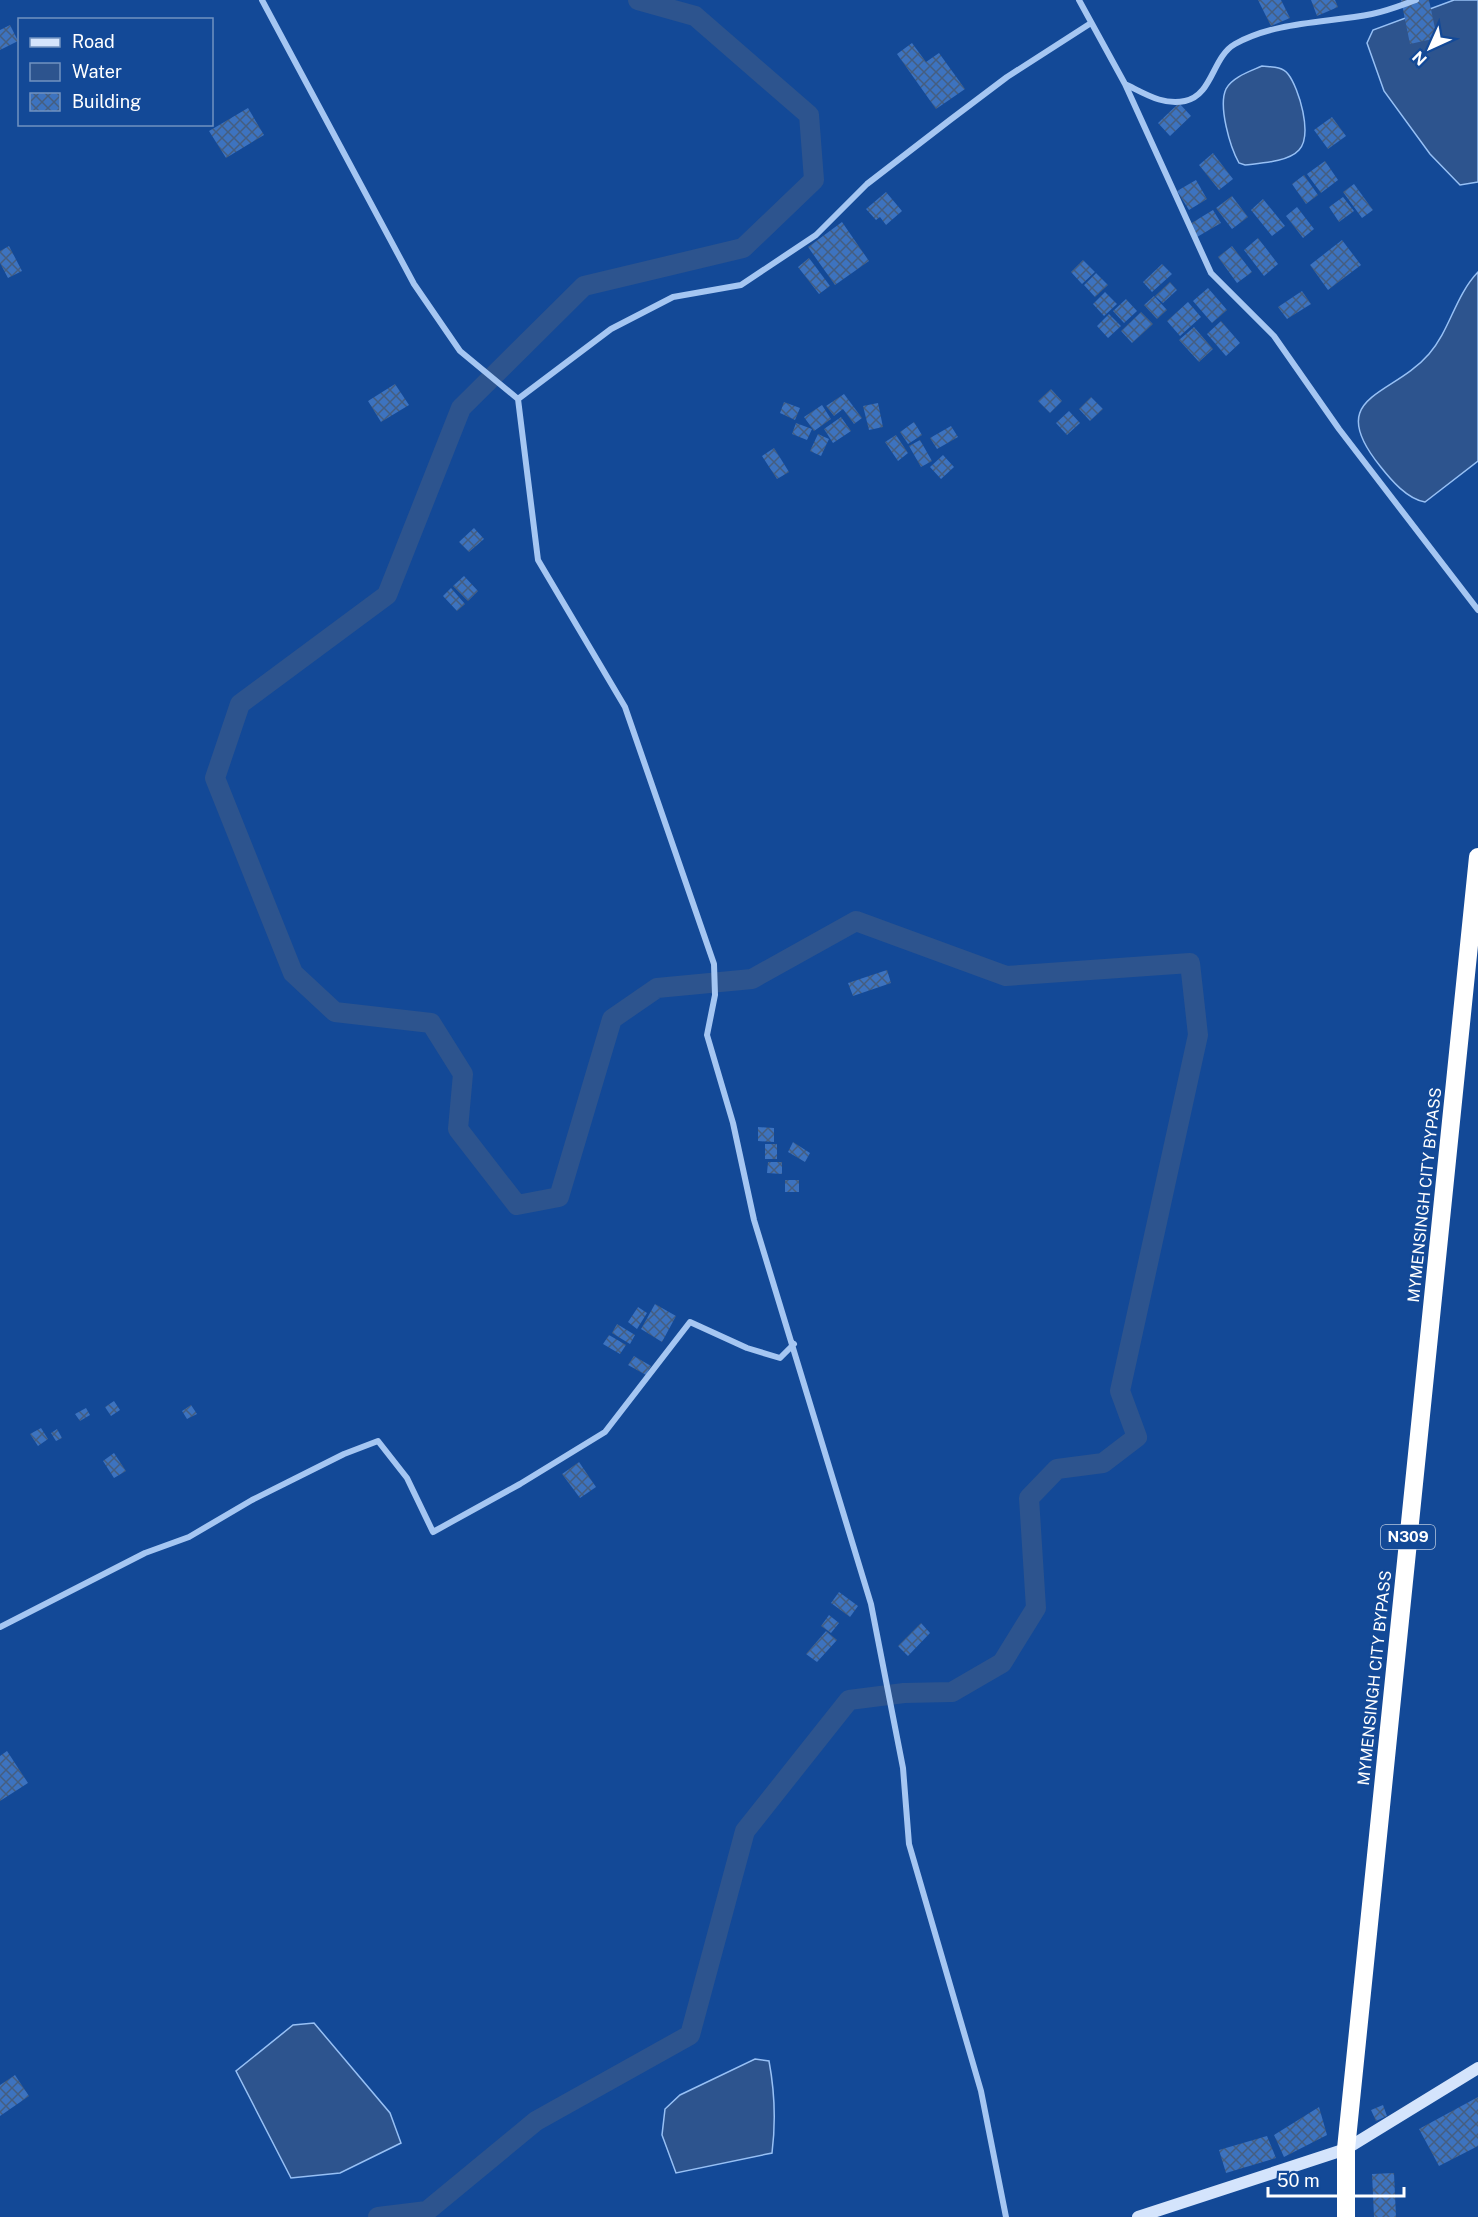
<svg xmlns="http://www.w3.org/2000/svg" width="1478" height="2217" font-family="'Public Sans',sans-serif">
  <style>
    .water { fill: #2d548e; stroke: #97c0f5; stroke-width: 1.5 }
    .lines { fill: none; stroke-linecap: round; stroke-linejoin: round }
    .canal { stroke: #2d548e; stroke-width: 20 }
    .building { fill: url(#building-cross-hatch) }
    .street { stroke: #a5c6f2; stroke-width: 6 }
    .secondary { stroke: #d4e4fc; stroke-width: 12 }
    .highway { stroke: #fff; stroke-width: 18 }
    .labels { text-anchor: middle; stroke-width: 4.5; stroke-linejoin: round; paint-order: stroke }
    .shield { fill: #134997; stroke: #b8c8e0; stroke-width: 1.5 }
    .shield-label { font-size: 15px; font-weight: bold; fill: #fff }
    .street-label { font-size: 16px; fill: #fff; stroke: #134997 }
  </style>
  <defs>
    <pattern id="building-cross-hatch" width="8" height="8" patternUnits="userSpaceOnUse" patternTransform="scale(1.5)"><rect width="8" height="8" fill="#3d73bf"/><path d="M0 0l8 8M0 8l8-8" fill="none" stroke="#455e80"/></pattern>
  </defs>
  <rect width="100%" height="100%" fill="#134997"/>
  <path class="water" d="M1454,0H1478V182L1460,185L1430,154L1384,91L1367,43L1373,30Z
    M1262,66C1271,67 1282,66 1288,74C1299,88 1313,135 1299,150C1288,162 1261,163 1245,165L1239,163C1230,147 1218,106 1226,89C1232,77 1251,71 1262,66Z
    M1478,272V461L1425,502C1407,499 1391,480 1380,466C1323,395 1392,397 1429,354C1450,330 1455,296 1478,272Z
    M314,2023L390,2113L401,2143L340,2173L291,2178L236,2071L293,2025Z
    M755,2059L769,2061C775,2093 776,2121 772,2153L676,2173L662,2135L665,2109L680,2095Z"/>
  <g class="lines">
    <path class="canal" d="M378,2217L427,2211L536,2121L690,2035L745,1831L849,1700L904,1693L952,1692L1002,1663L1036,1608L1029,1498L1057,1469L1103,1463L1137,1437L1120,1391L1198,1035L1190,963L1006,976L856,921L752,979L657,988L612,1019L559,1197L517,1205L458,1129L463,1074L431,1023L335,1012L293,973L215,778L240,704L387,595L461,408L584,286L743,248L814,180L809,115L695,16L638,0"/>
  </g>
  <path class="building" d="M1258,0H1281L1290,18L1271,26Z
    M1311,0H1335L1338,7L1317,16Z
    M1401,0H1429L1437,38L1410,44Z
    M10,25L18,41L0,50V30Z
    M912,43L926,62L939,53L965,89L936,109L897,54Z
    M1179,103L1191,116L1170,136L1158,123Z
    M248,108L264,135L226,158L209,131Z
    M1332,117L1346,136L1328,149L1314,130Z
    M1213,153L1233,179L1219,190L1199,165Z
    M1325,161L1338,180L1321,193L1307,174Z
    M1304,175L1318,195L1306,204L1292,184Z
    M1196,180L1207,199L1189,210L1177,191Z
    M1354,184L1373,210L1362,218L1343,192Z
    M886,192L902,211L886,225L880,217L876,220L866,209Z
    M1232,196L1248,217L1232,229L1216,208Z
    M1343,197L1354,211L1339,222L1329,207Z
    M1263,199L1285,226L1272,236L1251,210Z
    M1297,207L1314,229L1303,238L1286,216Z
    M1213,210L1221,223L1197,237L1190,224Z
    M842,222L869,261L835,285L808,247Z
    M1258,238L1278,264L1264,276L1244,250Z
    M1342,240L1361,265L1328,290L1310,265Z
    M9,246L22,271L8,278L0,263V251Z
    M1232,246L1252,272L1237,283L1218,257Z
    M809,258L830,286L819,294L798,267Z
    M1083,260L1095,272L1082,284L1071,272Z
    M1162,264L1172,274L1152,292L1143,282Z
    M1096,273L1108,285L1095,297L1084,285Z
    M1170,282L1177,290L1163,303L1155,296Z
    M1208,288L1227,310L1212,323L1193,301Z
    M1302,291L1311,304L1287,319L1278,307Z
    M1105,292L1117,304L1104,316L1093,304Z
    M1154,296L1167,310L1157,319L1144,305Z
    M1126,299L1137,311L1124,323L1113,311Z
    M1188,302L1201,317L1180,336L1167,321Z
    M1141,312L1153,324L1132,343L1121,331Z
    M1109,314L1121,326L1108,338L1097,326Z
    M1221,321L1240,343L1226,356L1207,334Z
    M1194,327L1213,349L1199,362L1179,340Z
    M395,384L409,405L381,422L368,401Z
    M1051,389L1062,401L1050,413L1038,401Z
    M844,394L862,418L854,424L843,409L834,416L826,406Z
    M1091,397L1103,409L1090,421L1079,409Z
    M784,402L800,408L795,420L780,413Z
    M878,403L883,427L869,430L863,406Z
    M822,405L831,419L814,431L804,417Z
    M1069,411L1080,423L1067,435L1056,423Z
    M841,417L851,431L833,443L824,429Z
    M914,422L922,435L908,444L900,432Z
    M796,423L812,429L807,440L792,434Z
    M951,426L958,437L937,449L930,438Z
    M818,434L829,439L821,456L810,451Z
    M896,435L908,453L898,461L885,442Z
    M920,440L932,461L921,467L909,446Z
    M774,448L789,472L777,479L762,456Z
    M943,455L954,467L941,479L930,467Z
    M474,528L484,539L469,552L459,542Z
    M464,576L478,591L468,601L453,586Z
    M451,588L465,604L457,611L443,596Z
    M887,970L891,983L853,996L848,983Z
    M758,1127L774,1128V1142L758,1141Z
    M793,1142L810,1153L805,1162L788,1152Z
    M765,1144H777V1159H765Z
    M768,1162H782V1174L767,1173Z
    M785,1180H799V1192H785Z
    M655,1304L676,1316L662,1342L641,1329Z
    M638,1307L647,1313L637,1329L628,1322Z
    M617,1324L635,1335L630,1344L612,1333Z
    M609,1335L626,1345L620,1354L603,1344Z
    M634,1356L651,1366L646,1375L628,1365Z
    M114,1401L120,1410L111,1416L105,1407Z
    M191,1405L197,1414L187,1419L182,1411Z
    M86,1408L90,1415L80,1421L75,1414Z
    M41,1428L48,1439L38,1446L30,1434Z
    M57,1429L62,1438L56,1441L51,1433Z
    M114,1453L126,1471L114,1478L103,1461Z
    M579,1462L596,1487L580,1498L562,1474Z
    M839,1592L858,1606L850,1617L831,1603Z
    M829,1615L839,1623L831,1633L821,1626Z
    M921,1623L930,1633L908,1656L898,1646Z
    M826,1631L837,1640L817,1662L806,1654Z
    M7,1751L28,1783L0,1801V1756Z
    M15,2075L29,2096L0,2116V2085Z
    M1478,2097V2146L1439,2166L1419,2129Z
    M1383,2105L1387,2116L1376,2121L1371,2110Z
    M1319,2107L1327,2135L1284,2157L1274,2135Z
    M1267,2136L1276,2158L1226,2173L1219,2150Z
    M1394,2173L1396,2217H1374L1372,2174Z"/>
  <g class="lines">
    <path class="street" d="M262,0L414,284L460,351L518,399L538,560L625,707L714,964L715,995L707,1035L733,1123L754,1220L871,1604L903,1768L909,1844L981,2091L1006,2217
      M1079,0L1125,84L1211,273L1274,336L1339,429L1478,610
      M1125,84C1144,93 1163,106 1185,101C1213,95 1212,57 1235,44C1277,21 1326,23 1372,14C1387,11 1402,5 1416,0
      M518,399L611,329L673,297L741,285L816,235L867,184L950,120L1007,77L1091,23
      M0,1627L145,1553L189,1537L252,1500L344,1454L378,1441L407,1478L433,1532L520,1484L605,1432L690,1322L747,1348L780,1358L794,1344"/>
    <path class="secondary" d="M1138,2217L1346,2149L1478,2068"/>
    <path class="highway" d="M1346,2217V2149L1478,857"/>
  </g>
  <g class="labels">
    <rect class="shield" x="1381" y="1525" width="54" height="24" rx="4.5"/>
    <g class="shield-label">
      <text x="1408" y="1542">N309</text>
    </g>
    <g class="street-label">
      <text transform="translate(1424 1195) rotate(-84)" y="6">MYMENSINGH CITY BYPASS</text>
      <text transform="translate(1374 1678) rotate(-84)" y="6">MYMENSINGH CITY BYPASS</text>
    </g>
  </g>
  <rect x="18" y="18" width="195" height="108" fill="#134997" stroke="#7192c1" stroke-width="1.5"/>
  <rect x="30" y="38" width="30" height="9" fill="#d4e4fc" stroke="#7192c1" stroke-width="1.5"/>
  <text x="72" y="48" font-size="18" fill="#ffffff">Road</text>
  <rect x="30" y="63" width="30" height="18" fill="#2d548e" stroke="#7192c1" stroke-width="1.5"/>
  <text x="72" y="78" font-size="18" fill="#ffffff">Water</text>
  <rect x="30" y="93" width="30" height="18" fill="url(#building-cross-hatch)" stroke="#7192c1" stroke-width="1.5"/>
  <text x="72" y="108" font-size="18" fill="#ffffff">Building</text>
  <g transform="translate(1430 48) rotate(225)" stroke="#134997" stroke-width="4.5" paint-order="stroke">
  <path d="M0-4.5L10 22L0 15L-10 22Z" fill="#ffffff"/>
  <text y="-9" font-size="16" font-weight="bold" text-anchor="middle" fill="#ffffff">N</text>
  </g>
  <path d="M1268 2187v9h136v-9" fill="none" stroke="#ffffff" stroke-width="3"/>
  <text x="1277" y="2187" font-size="18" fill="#ffffff" stroke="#134997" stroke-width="4.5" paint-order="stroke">50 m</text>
</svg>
